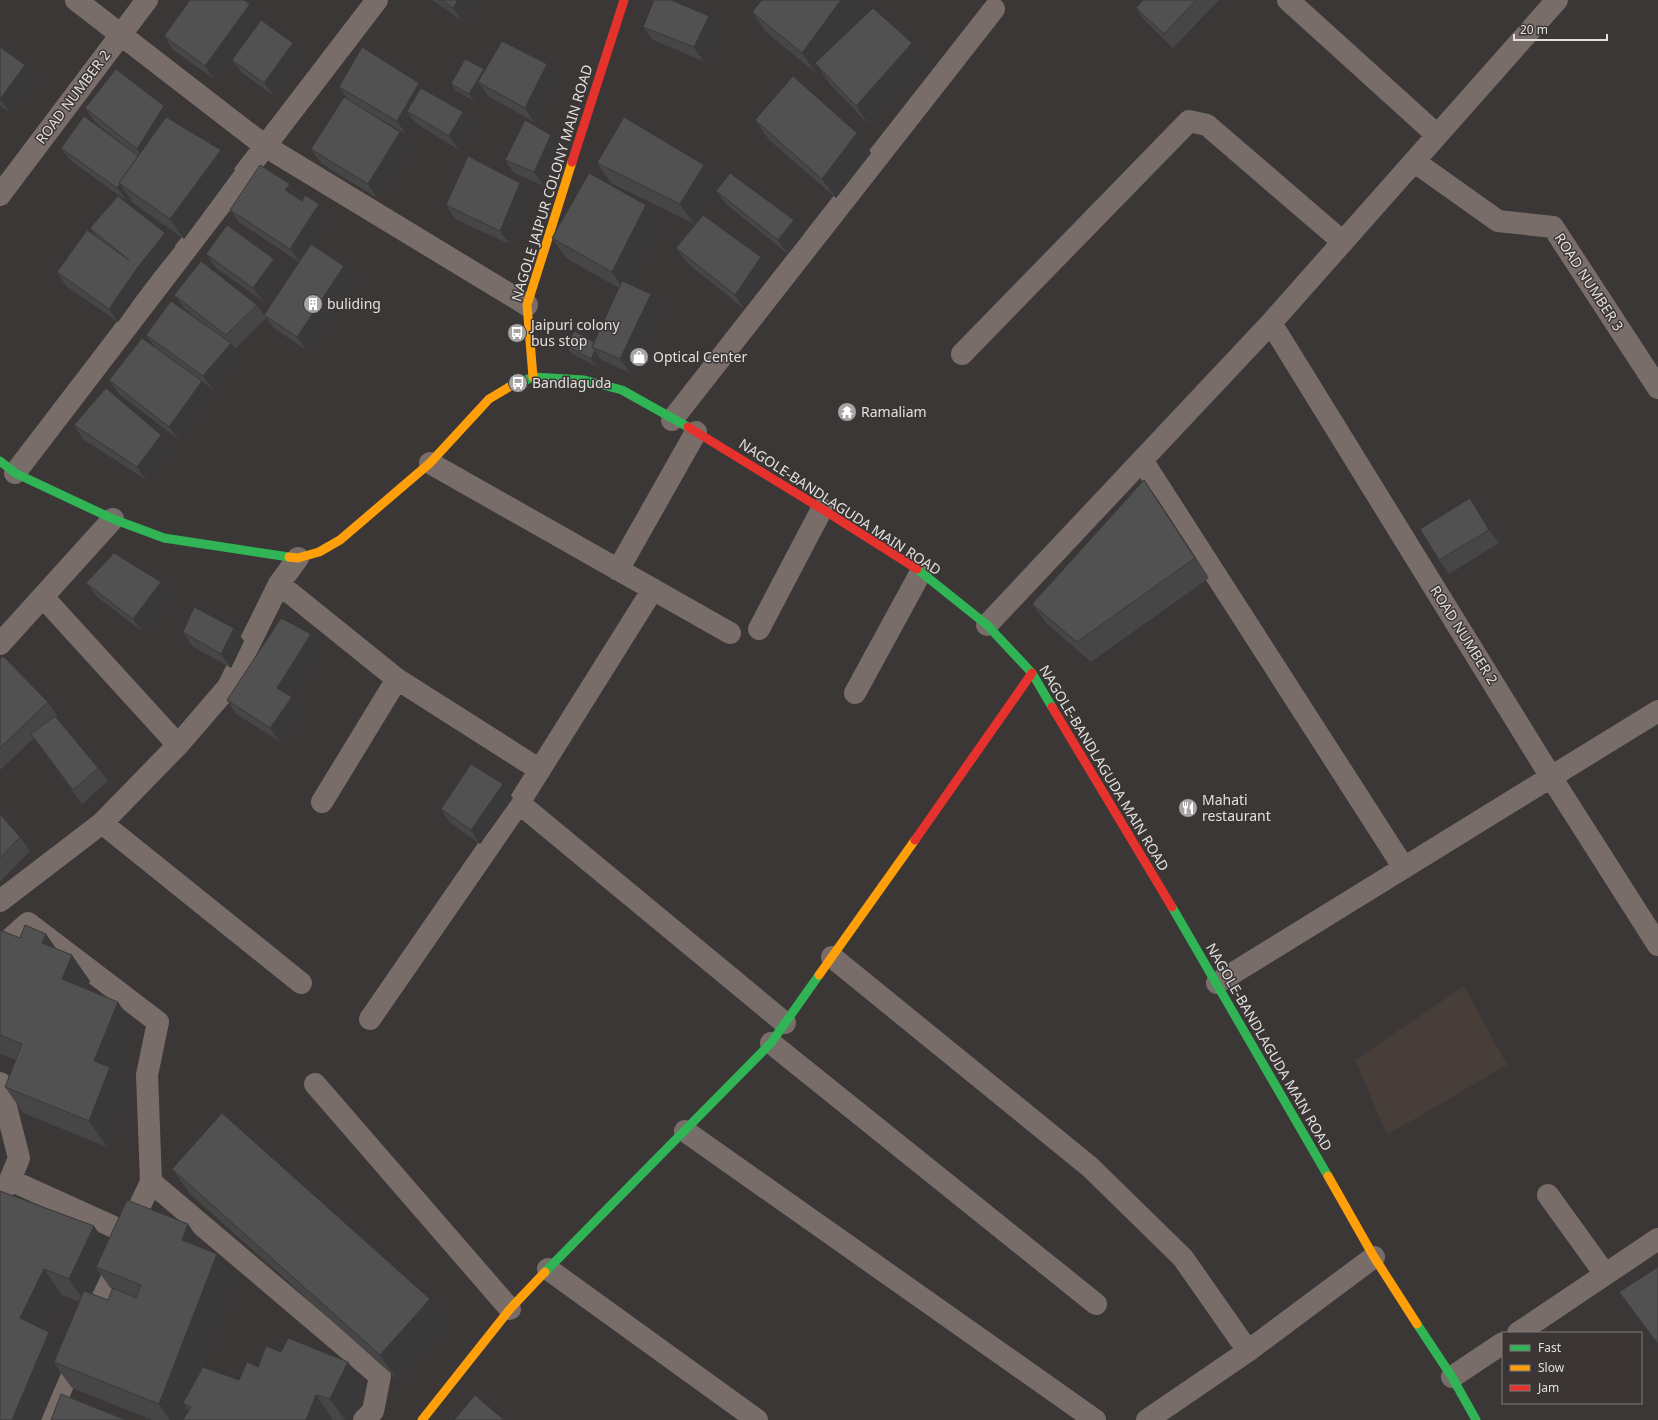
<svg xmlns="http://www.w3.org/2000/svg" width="1658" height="1420" font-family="'Noto Sans',sans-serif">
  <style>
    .built { fill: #473d39 }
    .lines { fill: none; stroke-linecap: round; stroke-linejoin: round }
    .street { stroke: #796d69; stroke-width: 22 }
    .fast { stroke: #30b455; stroke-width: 9 }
    .slow { stroke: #ff9f0a; stroke-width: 9 }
    .jam { stroke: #e5322d; stroke-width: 9 }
    .wall { fill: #474647; fill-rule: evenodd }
    .shaded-wall { fill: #393939 }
    .building { fill: #525152; stroke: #393939 }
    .labels { text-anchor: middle; stroke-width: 3; stroke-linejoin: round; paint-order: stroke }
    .street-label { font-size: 14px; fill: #e2e0de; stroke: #3b3635 }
    .poi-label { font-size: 14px; fill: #e2e0de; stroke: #3b3635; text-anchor: start }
  </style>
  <rect width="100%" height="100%" fill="#3a3736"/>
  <path class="built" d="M1464,986L1507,1065L1387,1135L1355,1060Z"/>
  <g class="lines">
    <path class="street" d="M76,0L265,146L527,305
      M1288,0L1437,135
      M1415,162L1498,221L1553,227L1658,388
      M0,195L147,0
      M1271,323L1551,777L1658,945
      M962,354L1189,121L1207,125L1343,242
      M672,420L994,9
      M1142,460L1404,868
      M430,463L730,633
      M15,473L377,0
      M618,570L696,432
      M279,584L397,679L540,770
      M43,597L178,745
      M987,625L1271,323L1557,0
      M759,629L822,509
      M0,644L113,519
      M855,693L921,572
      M322,802L397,679
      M519,803L785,1023
      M102,823L301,983
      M0,901L102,823L178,745L228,687L279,584L298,558
      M0,948L28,923L158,1022L147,1075L151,1182L127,1233L10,1180L0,1194
      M832,957L1090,1167L1183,1258L1248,1351
      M1217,983L1658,711
      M370,1019L519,803L653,589
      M771,1043L1096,1304
      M0,1083L19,1158L10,1180
      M315,1084L510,1309
      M685,1131L1095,1420
      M151,1182L380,1376L373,1411L364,1420
      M1548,1195L1605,1274
      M548,1269L757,1420
      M1518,1333L1658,1239
      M1452,1377L1503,1343
      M48,1420L118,1255
      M1147,1420L1248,1351L1374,1257"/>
    <path class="fast" d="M509,387L533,377L584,380L622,390L688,427
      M0,461L15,473L113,519L164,538L289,557
      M917,569L987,625L1032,673L1052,707
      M1172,907L1328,1176
      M545,1272L771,1043L819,975
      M1417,1324L1452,1377L1476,1420"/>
    <path class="slow" d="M533,377L527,305L572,162
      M289,557L298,558L319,552L340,540L430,463L489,399L509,387
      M819,975L915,840
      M1328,1176L1374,1257L1417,1324
      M422,1420L510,1309L545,1272"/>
    <path class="jam" d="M572,162L624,0
      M688,427L822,509L917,569
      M1052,707L1172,907
      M915,840L1032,673"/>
  </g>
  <path class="wall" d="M432,0H477L462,21Z
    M762,0H860L865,7L842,38L912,43L926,63L870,126L829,83L819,68L816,73L766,32L752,12Z
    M1143,0H1219L1173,48L1145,21L1136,8Z
    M250,4L259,17L214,79L173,50L164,36Z
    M709,16L719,30L703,61L653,40L643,27Z
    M0,47L25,65L34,78L10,113L0,106Z
    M302,56L274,96L242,73L232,60Z
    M547,64L557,77L534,122L488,96L482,87L474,101L456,91L451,84L484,69L485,71Z
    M339,87L424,90L463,112L473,125L459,150L417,124L414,121L406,134L356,105L410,145L377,198L321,163L311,149L348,100Z
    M85,108L173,120V121L235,170L184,239L133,203L129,197L127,201L71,161L61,148L126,147L95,122Z
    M755,120L857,133L871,153L836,198L769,140Z
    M560,148L544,186L514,173L505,160Z
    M597,163L704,165L718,184L694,224L611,183Z
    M290,184L299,197L298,198L328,218L311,244L354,279L306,350L274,328L264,315L299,262L240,223L230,210Z
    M716,191L804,234L788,254L726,204Z
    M530,196L509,244L455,219L446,205Z
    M646,205L660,225L629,284L660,307L630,373L602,360L599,357L596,366L571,353L567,346L594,342L619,288L566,258L552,238Z
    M90,228L165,233L175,247L148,280L118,322L66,286L57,272L97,237Z
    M676,248L771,271L744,309L686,262Z
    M206,254L274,259L283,273L263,301L216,268Z
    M174,295L257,305L266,318L235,349L234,348L240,356L213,390L203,382L211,395L179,440L119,394L109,380L155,347L146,335L204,324L184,308Z
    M74,425L161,435L170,449L146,480L83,439Z
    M1144,480L1158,500L1209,578L1091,662L1046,623L1032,604Z
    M1480,512L1499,543L1449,574L1439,560Z
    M86,583L170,596L143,632L96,596Z
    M234,628L244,641L231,668L192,646L183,632Z
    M320,648L290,696L292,697L302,711L279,741L236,714L227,700Z
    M0,659L48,702L57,715L55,717L98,768L108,781L82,804L34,738L0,770Z
    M513,798L480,844L450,823L441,809Z
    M0,814L20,837L30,851L0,882Z
    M0,930L20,938L57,950L90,981L87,989L136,1028L117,1076L128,1093L107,1147L23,1113L5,1087L16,1060L0,1054Z
    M172,1169L448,1325L398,1380L190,1194Z
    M0,1191L106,1244L206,1250L236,1280L198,1376L239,1380L258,1367L366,1388L351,1420H183L188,1411L186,1407L181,1420H152L72,1388L61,1373L41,1420H0ZM101,1275L112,1290L108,1300L92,1294ZM62,1295L80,1302L60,1348L45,1330Z
    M1658,1267V1345L1619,1292Z"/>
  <path class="shaded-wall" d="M458,0H477L462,21L453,8Z
    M841,0H860L865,7L819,68L815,63L819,68L816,73L802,53Z
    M250,4L259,17L214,79L205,66Z
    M709,16L719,30L703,61L694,47Z
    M293,43L302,56L274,96L264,83Z
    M912,43L926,63L870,126L856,106Z
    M547,64L557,77L534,122L525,108Z
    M25,65L34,78L10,113L0,99Z
    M484,69L489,76L478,82L482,87L474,101L469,94Z
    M419,83L429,97L407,111L414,121L406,134L397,121Z
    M164,106L173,120L147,163L137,149Z
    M463,112L473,125L459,150L449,136Z
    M400,132L410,145L377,198L368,184Z
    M857,133L871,153L836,198L822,179Z
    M551,135L560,148L544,186L534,172Z
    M221,150L235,170L184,239L170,219Z
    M704,165L718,184L694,224L680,204Z
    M520,183L530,196L509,244L500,231Z
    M120,184L129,197L127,201L117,188Z
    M290,184L299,197L295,203L285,190Z
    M319,204L328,218L300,262L290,249Z
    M646,205L660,225L625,292L612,272Z
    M794,220L804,234L788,254L778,240Z
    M165,233L175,247L148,280L118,322L109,309L138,267Z
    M761,257L771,271L744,309L735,295Z
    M274,259L283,273L263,301L253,288Z
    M344,266L354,279L306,350L297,337Z
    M651,294L660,307L630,373L620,359Z
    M231,343L240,356L213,390L203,376Z
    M595,350L599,357L596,366L591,359Z
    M202,381L211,395L179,440L169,427Z
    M161,435L170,449L146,480L137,467Z
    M1144,480L1158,500L1209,578L1195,558Z
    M1470,498L1480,512L1499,543L1489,530Z
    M161,582L170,596L143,632L133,619Z
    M234,628L244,641L231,668L221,654Z
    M311,634L320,648L287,701L277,688Z
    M292,697L302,711L279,741L270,728Z
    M503,784L513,798L480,844L471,830Z
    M46,934L64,960L42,943Z
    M72,955L90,981L81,1005L62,979Z
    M118,1002L136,1028L117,1076L128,1093L107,1147L89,1121L94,1061Z
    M188,1224L206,1250L182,1240Z
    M94,1226L112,1252L96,1267L101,1275L87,1305L69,1279Z
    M217,1254L236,1280L186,1405L183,1403L186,1407L181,1420H170L159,1404Z
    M44,1269L62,1295L38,1344L20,1318Z
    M430,1299L448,1325L398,1380L380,1355Z
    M49,1332L67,1358L54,1362L61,1373L41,1420H12Z
    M348,1362L366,1388L351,1420H345L330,1399Z
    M316,1395L333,1420H306Z"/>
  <path class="building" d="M190,0H244L250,4L205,66L164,36Z
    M442,0H458L453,8Z
    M654,0H671L709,16L694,47L643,27Z
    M762,0H841L802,53L752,12Z
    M1143,0H1196L1164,34L1136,8Z
    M873,8L912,43L856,106L815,63Z
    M261,20L293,43L264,83L232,60Z
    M502,41L547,64L525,108L478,82Z
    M0,47L25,65L0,99Z
    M362,47L419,83L397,121L339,87Z
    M465,59L484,69L469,94L451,84Z
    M116,69L164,106L137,149L85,108Z
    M793,76L857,133L822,179L755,120Z
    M421,88L463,112L449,136L407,111Z
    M344,97L400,132L368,184L311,149Z
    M84,116L138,156L119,183L120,184L117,188L61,148Z
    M166,117L221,150L170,219L119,183Z
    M624,117L704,165L680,204L597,163Z
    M525,120L551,135L534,172L505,160Z
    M468,156L520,183L500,231L446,205Z
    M260,165L290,184L285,190L302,201L305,195L319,204L290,249L230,210Z
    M589,173L646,205L612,272L552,238Z
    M730,173L794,220L778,240L716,191Z
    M118,196L165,233L138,267L109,309L57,272L87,230L129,260L90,228Z
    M703,215L761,257L735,295L676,248Z
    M227,225L274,259L253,288L206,254Z
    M311,244L344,266L297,337L264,315Z
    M201,261L257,305L226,335L174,295Z
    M622,281L651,294L620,359L592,347Z
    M171,301L231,343L203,376L146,335Z
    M574,331L594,342L592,347L595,350L591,359L567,346Z
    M142,338L202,381L169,427L109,380Z
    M106,388L161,435L137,467L74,425Z
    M1144,480L1195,558L1077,642L1032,604Z
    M1470,498L1489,530L1439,560L1420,529Z
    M114,553L161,582L133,619L86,583Z
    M194,607L234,628L221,654L183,632Z
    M281,618L311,634L277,688L292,697L270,728L227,700Z
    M3,656L48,702L0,748V659Z
    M55,716L98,768L73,790L31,734Z
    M471,764L503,784L471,830L441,809Z
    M0,814L20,837L0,858Z
    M25,925L46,934L42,943L72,955L62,979L118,1002L94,1061L110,1067L89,1121L5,1087L22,1044L0,1035V930L20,938Z
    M222,1113L430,1299L380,1355L172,1169Z
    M0,1191L94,1226L69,1279L44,1269L20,1318L49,1332L12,1420H0Z
    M127,1200L188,1224L182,1240L217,1254L159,1404L54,1362L84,1291L108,1300L113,1288L136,1298L141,1285L96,1267Z
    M1658,1267V1344L1619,1292Z
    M288,1338L348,1362L330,1399L316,1395L306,1420H183L191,1407L183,1403L203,1367L239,1380L247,1362L258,1367L266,1346L281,1352Z
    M61,1394L126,1420H51Z
    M475,1395L504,1420H454Z"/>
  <defs>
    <symbol id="building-disc" viewBox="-11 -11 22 22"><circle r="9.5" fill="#a7a5a3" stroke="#3b3635"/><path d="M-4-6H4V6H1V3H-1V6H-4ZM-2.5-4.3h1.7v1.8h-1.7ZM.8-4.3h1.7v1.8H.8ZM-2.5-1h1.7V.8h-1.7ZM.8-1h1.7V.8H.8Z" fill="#fff"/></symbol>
    <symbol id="bus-disc" viewBox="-11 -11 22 22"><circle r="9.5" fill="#a7a5a3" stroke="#3b3635"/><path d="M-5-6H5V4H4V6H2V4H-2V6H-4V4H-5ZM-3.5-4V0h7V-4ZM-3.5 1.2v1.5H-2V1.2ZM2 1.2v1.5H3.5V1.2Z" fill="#fff"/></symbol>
    <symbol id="shop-disc" viewBox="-11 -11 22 22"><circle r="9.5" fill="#a7a5a3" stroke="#3b3635"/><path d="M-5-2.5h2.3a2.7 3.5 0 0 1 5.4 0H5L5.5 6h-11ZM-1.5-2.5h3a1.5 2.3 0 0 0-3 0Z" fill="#fff"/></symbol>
    <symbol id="temple-disc" viewBox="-11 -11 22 22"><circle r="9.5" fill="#a7a5a3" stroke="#3b3635"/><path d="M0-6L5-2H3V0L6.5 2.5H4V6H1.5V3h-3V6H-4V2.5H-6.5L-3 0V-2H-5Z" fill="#fff"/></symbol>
    <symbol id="restaurant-disc" viewBox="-11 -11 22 22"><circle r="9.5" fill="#a7a5a3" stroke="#3b3635"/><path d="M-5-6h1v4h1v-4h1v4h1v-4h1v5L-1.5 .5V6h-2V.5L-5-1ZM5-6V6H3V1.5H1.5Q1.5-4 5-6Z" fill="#fff"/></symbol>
  </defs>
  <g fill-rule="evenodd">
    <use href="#building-disc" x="302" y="293" width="22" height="22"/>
    <use href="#bus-disc" x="506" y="322" width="22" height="22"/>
    <use href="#shop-disc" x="628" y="346" width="22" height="22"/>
    <use href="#bus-disc" x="507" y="372" width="22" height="22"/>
    <use href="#temple-disc" x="836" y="401" width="22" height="22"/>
    <use href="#restaurant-disc" x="1177" y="797" width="22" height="22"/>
  </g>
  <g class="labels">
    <g class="street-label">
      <text transform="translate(73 97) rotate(-53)" y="5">ROAD NUMBER 2</text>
      <text transform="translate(552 183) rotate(-73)" y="5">NAGOLE JAIPUR COLONY MAIN ROAD</text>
      <text transform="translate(1589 282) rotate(57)" y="5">ROAD NUMBER 3</text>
      <text transform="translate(840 507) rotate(33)" y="5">NAGOLE-BANDLAGUDA MAIN ROAD</text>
      <text transform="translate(1464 635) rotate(58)" y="5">ROAD NUMBER 2</text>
      <text transform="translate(1104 768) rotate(59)" y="5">NAGOLE-BANDLAGUDA MAIN ROAD</text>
      <text transform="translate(1269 1047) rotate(60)" y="5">NAGOLE-BANDLAGUDA MAIN ROAD</text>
    </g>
    <g class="poi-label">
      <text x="327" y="309">buliding</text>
      <text x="531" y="330">Jaipuri colony<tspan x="531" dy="16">bus stop</tspan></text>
      <text x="653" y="362">Optical Center</text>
      <text x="532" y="388">Bandlaguda</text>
      <text x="861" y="417">Ramaliam</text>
      <text x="1202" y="805">Mahati<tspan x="1202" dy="16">restaurant</tspan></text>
    </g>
  </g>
  <rect x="1502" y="1332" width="140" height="72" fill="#3b3635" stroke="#7e7a79"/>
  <rect x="1510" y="1345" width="20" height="6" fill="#30b455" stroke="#7e7a79"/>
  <text x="1538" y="1352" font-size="12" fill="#e2e0de">Fast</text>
  <rect x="1510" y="1365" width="20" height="6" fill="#ff9f0a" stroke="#7e7a79"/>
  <text x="1538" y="1372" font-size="12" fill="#e2e0de">Slow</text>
  <rect x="1510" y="1385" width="20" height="6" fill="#e5322d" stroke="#7e7a79"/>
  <text x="1538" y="1392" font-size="12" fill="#e2e0de">Jam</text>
  <path d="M1514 34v6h93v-6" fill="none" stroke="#e2e0de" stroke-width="2"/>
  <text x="1520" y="34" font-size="12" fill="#e2e0de" stroke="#3b3635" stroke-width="3" paint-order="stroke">20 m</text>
</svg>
